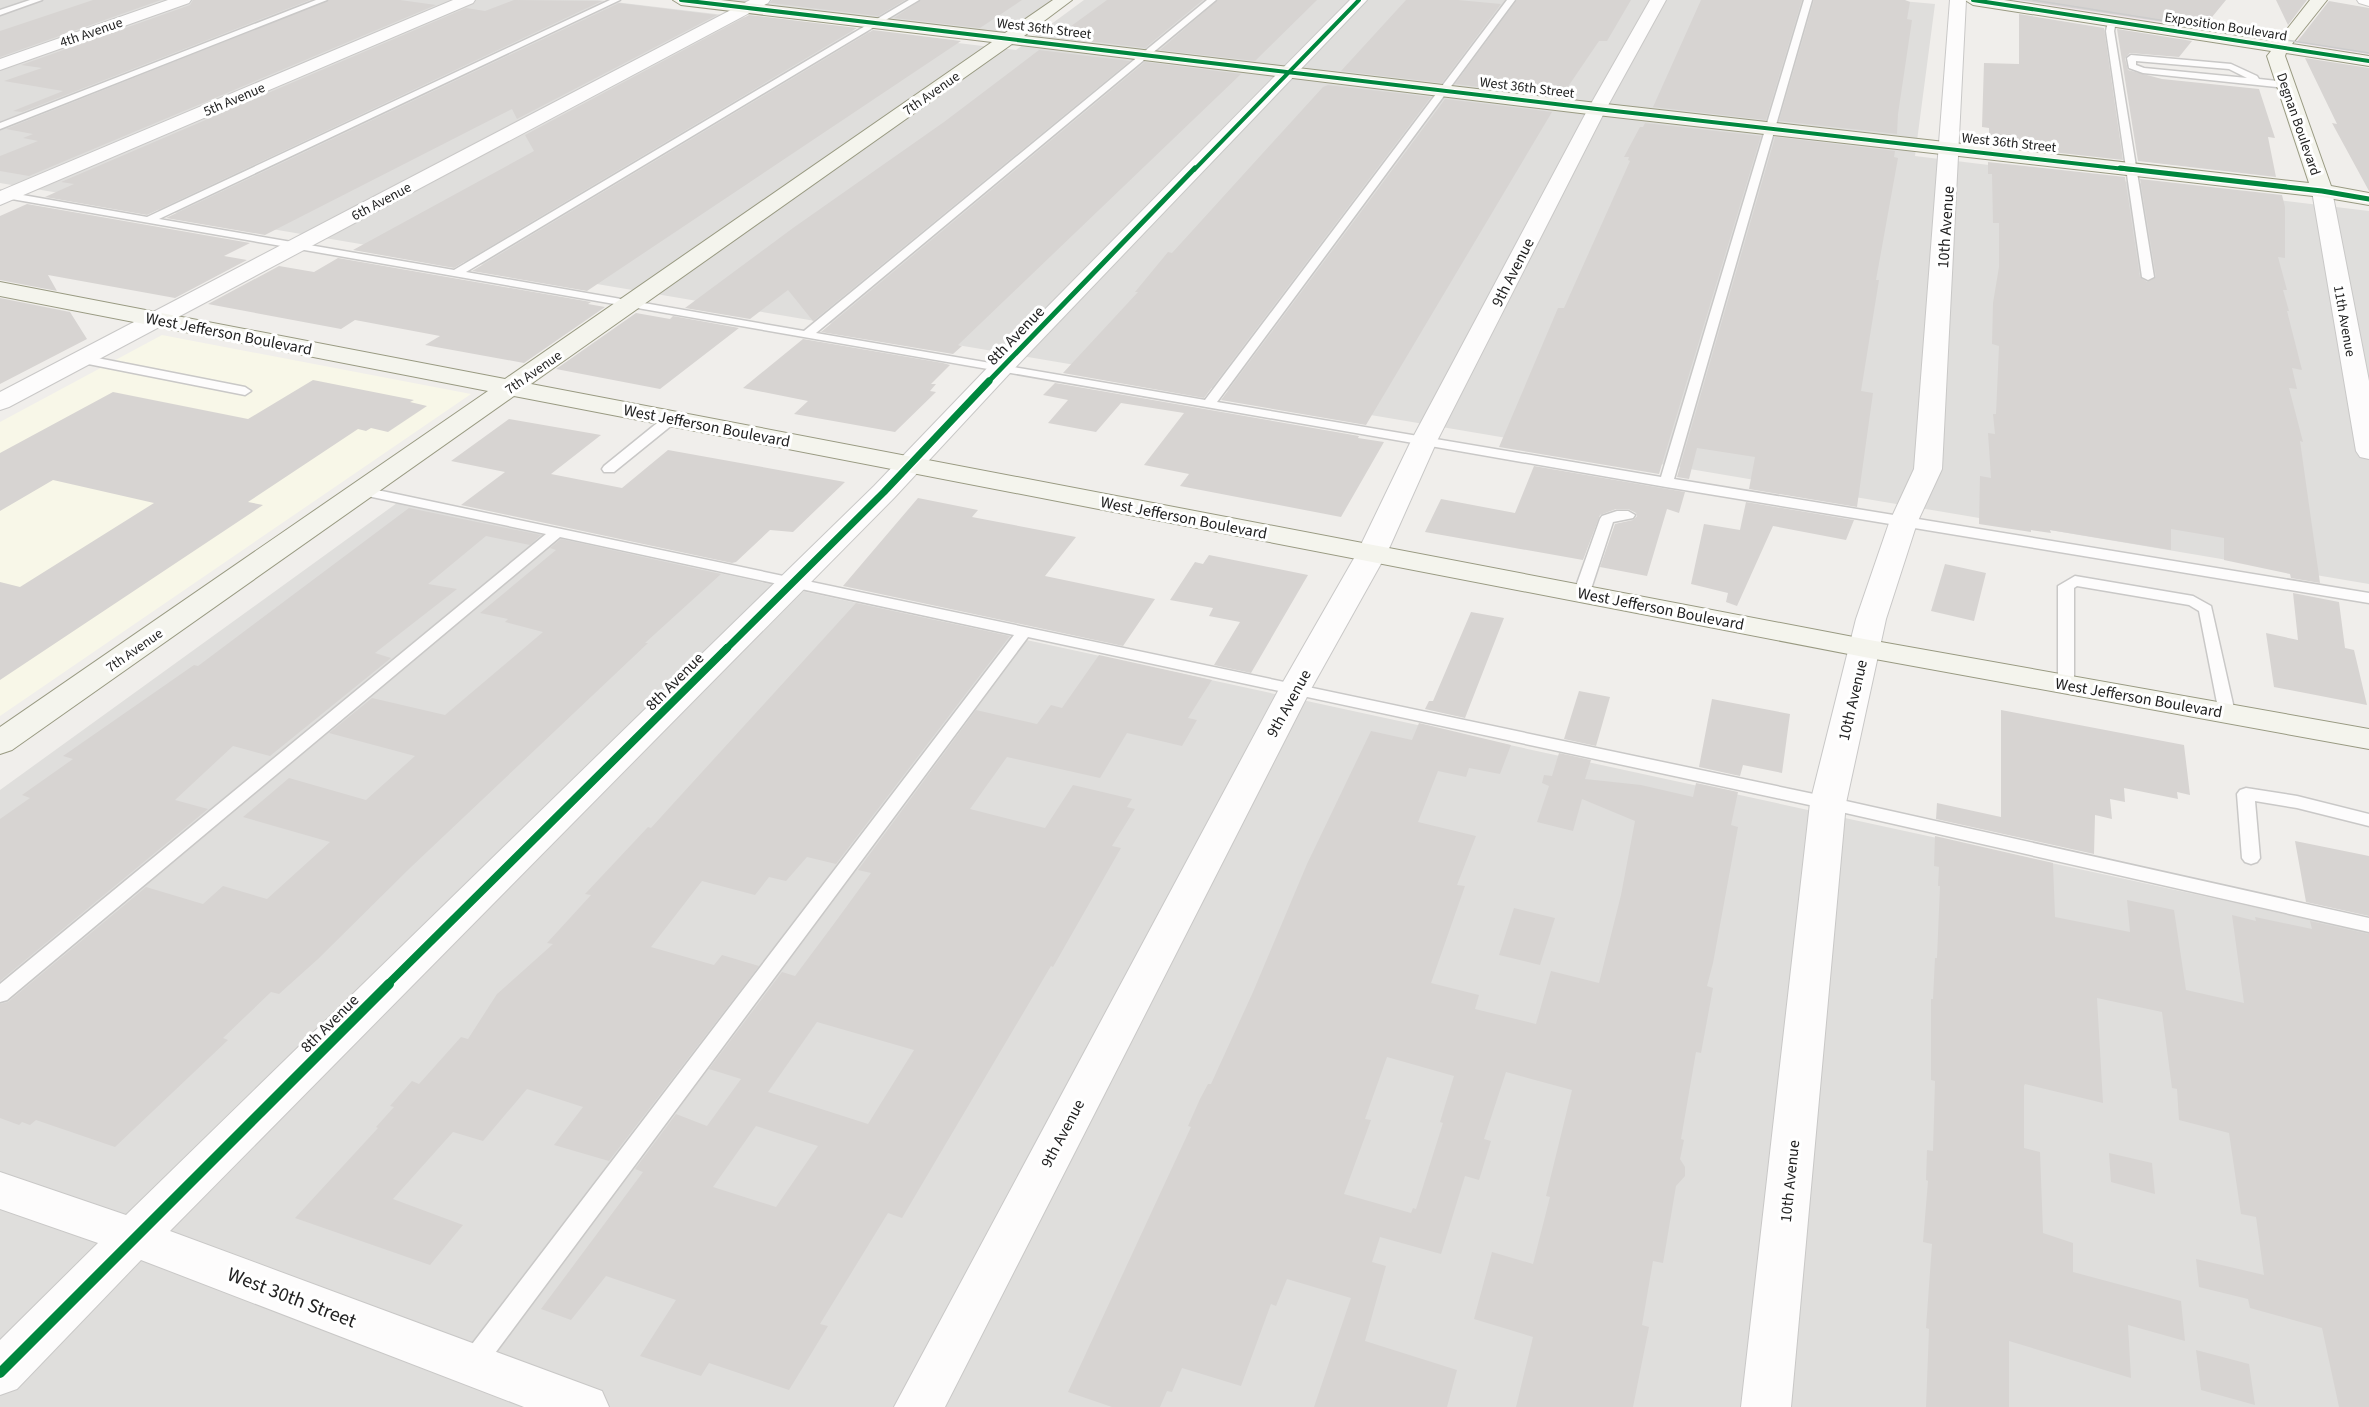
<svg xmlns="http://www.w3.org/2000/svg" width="2369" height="1407" font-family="'Source Sans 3',sans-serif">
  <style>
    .residential { fill: #dfdedc }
    .industrial { fill: #ede4e9 }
    .education { fill: #f8f7e8 }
    .building { fill: #d7d4d2; fill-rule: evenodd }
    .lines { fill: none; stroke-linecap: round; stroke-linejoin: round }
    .lane-casing { stroke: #c9c8c7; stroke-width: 3 }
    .street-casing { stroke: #c9c8c7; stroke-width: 2 }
    .secondary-casing { stroke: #999a82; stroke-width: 2 }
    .lane { fill: #fdfcfc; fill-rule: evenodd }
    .street { fill: #fdfcfc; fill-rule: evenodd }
    .secondary { fill: #f4f4ed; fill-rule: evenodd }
    .tram { stroke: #ccc; stroke-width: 1.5 }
    .cycleway-far4-casing { stroke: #fff; stroke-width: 6 }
    .cycleway-far3-casing { stroke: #fff; stroke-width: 8 }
    .cycleway-far2-casing { stroke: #fff; stroke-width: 10 }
    .cycleway-far1-casing { stroke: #fff; stroke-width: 12 }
    .cycleway-casing { stroke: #fff; stroke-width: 14 }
    .cycleway-far4 { stroke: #00873e; stroke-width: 4 }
    .cycleway-far3 { stroke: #00873e; stroke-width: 5 }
    .cycleway-far2 { stroke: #00873e; stroke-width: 7 }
    .cycleway-far1 { stroke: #00873e; stroke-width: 8 }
    .cycleway { stroke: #00873e; stroke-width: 10 }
    .labels { text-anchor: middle; stroke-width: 6; stroke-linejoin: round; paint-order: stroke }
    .far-street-label { font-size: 14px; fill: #222; stroke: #fff }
    .street-label { font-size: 16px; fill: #222; stroke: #fff }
    .near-street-label { font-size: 20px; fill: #222; stroke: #fff }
  </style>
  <rect width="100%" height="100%" fill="#f0eeeb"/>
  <path class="residential" d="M0,0H598L1016,50L1084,0H1891L1935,4L1915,156L2369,211V584L0,183Z
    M681,0H1064L1010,38Z
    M397,503L2369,932V1407H0V790Z"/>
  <path class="industrial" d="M2000,0H2063L2369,47V56L2250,35L2247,39Z"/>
  <path class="education" d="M162,335L471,394L0,716V422Z"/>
  <path class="building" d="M93,0H161L0,57V31Z
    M193,0H310L22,112L13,111L63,91L4,81L42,68L21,65L190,5Z
    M329,0H400L436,5L29,176L0,171V156L38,141L23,138L33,134L6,129Z
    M514,0L602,1L147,215L45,197L74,184L61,182L466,8L485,11Z
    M772,0H905L878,16L770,3Z
    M921,0H1022L980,28L894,18Z
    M1107,0H1203L1145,48L1056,37Z
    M1218,0H1317L1255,61L1160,50Z
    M1406,0H1458L1501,4L1442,83L1341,71Z
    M1517,0H1631L1607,41H1599L1561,97L1455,84Z
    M1701,0H1802L1766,120L1653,107Z
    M1814,0H1905L1910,2L1907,19L1912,20L1898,114L1897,134L1779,121Z
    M2019,0H2226L2203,28Z
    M2276,0H2307L2288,25Z
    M2329,1L2369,8V54L2297,42Z
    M619,3L717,15L517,119L512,109L265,235L166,218Z
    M2019,14L2104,28L2123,160L1989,145V128L1982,127L1984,63L2019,64Z
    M749,15L857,28L454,268L353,250L534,151L525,135Z
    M2117,29L2192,41L2179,57L2130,53L2125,58L2128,70L2162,79L2259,89L2275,138L2268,137L2276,177L2138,161Z
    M873,30L961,41L587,291L472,271Z
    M1039,50L1130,61L813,321L788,290L750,319L685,308L793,228L944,122Z
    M2305,58L2369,68V191L2332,123L2337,124Z
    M1145,62L1241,74L958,345L962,346L953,354L821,332Z
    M1328,85L1431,97L1204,398L1063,373L1138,292H1135L1168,252L1172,253L1323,87Z
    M1445,99L1552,112L1366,425L1221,400Z
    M1645,123L1761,136L1659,474L1499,447L1558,308H1564L1630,161L1628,160L1629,157H1624L1640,127H1643Z
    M1775,137L1895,151L1894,157L1898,158L1876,280H1879L1861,391L1873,393L1857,507L1749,489L1755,457L1697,448L1689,479L1677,477Z
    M1988,162L2125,177L2140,277L2147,282L2156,277L2140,179L2282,195L2285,207V258L2278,257L2287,290H2283L2289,311H2287L2302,370L2292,368L2297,389L2289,388L2303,442L2300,441L2320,583L2291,578L2290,574L2224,560V538L2171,529V550L2050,530L2051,533L2031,530V532L1979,524L1980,476L1991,478L1988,433L1995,434L1993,414H1996L1999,346L1992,344L1993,303L1999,267V223H1993L1992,174H1988Z
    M27,204L250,243L224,256L247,260L175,298L48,275L57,291L0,280V216Z
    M338,258L591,302L588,304L605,307L524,363L425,345L440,336L355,320L341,329L208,304L279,266L314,272Z
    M0,298L70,312L87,339L0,384Z
    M636,313L670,319L673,316L739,328L660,389L556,369Z
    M803,339L943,363L950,365L931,384H936L930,391L936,392L895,432L794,414L808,401L743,388Z
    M313,380L414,400L410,402L427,406L388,432L371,428L366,431L358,429L248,502L263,505L0,680V582L20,587L154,503L53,480L0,511V453L113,392L248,419Z
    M1055,383L1359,436L1358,438L1384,442L1341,517L1180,486L1189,474L1144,465L1184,413L1121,403L1096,432L1048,423L1068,400L1043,395Z
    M509,419L601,435L551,474L622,488L668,450L845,482L793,532L770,530L736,562L732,563L461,505L505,472L451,461Z
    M1534,466L1685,492L1679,513L1667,509L1647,576L1600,567L1615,524L1633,520L1637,516L1636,513L1628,509H1616L1600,515L1583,560L1425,532L1441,499L1515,513Z
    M918,498L978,510L972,517L1076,537L1045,576L1155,599L1123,646L843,586Z
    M1746,502L1854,520L1846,540L1773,526L1737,606L1726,602L1728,593L1691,584L1704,524L1740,530Z
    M409,508L541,535L530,545L486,536L428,584L457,589L375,653L391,658L270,756L233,746L175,800L208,809L0,981V819L30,798L22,795L73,759L63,756L194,665L198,666Z
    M561,539L721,574L645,643H648L410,868L318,959L279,994L271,992L223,1038L228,1040L115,1147L36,1120L30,1125L22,1122L19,1125L0,1118V1004L8,1002L146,887L203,904L223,886L267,899L330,842L243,817L289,778L366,800L415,756L329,733L372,698L445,715L543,632L505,622L508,619L480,613L556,550L550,548Z
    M1209,555L1308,575L1251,673L1214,665L1240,622L1209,616L1213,608L1170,600L1195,562L1203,564Z
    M1945,564L1986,573L1974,621L1931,611Z
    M2293,593L2339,602L2345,648L2354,650L2367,705L2274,687L2266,633L2298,640Z
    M856,603L1010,636L836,864L807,857L786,881L769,877L755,895L702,881L651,947L714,965L722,955L759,966L609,1161L554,1145L583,1107L527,1089L483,1141L453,1132L393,1199L463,1225L430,1265L295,1218L378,1128L376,1127L394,1107L390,1106L412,1081L419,1084L461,1037L468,1039L497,994L553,944L547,943L591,895L585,894L648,827L651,828Z
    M1471,612L1504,618L1465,718L1425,709L1429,701H1433Z
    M1099,655L1212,680L1188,718L1197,720L1182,746L1127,733L1100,778L1007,757L970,809L1045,828L1073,785L1132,799L1127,807L1135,809L1112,846L1121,848L1053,967L1051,966L902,1218L888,1213L820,1324L828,1326L789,1390L709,1363L701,1376L640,1356L676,1300L606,1276L571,1320L541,1309L643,1172L635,1169L676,1114L707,1126L741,1079L709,1069L782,972L795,976L836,921L871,873L858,870L976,710L1037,724L1051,705L1062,708ZM817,1022L914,1050L868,1124L768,1092ZM756,1126L818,1146L776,1207L713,1187Z
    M1579,691L1610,697L1596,746L1564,739Z
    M1712,699L1790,714L1782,773L1743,765L1740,776L1699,767Z
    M2001,710L2184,745L2190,795L2177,792L2178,799L2124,788L2125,802L2110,799L2112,819L2095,815L2094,854L1936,819L1937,803L2001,817Z
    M1419,723L1511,745L1500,774L1469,768L1466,777L1438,771L1418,822L1476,836L1457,885L1465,886L1431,983L1479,995L1475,1009L1536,1024L1551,971L1599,983L1621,895L1635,821L1582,799L1573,831L1537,822L1549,786L1542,783L1544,775L1552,776L1559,753L1591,760L1585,779L1641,785L1693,797L1696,783L1738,792L1731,825L1738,827L1713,963L1707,986L1713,988L1701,1053L1696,1052L1681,1139L1684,1140L1680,1159L1685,1167V1176L1676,1186L1663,1263L1653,1261L1642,1325L1649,1327L1633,1407H1516L1533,1337L1474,1319L1492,1252L1533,1264L1550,1197L1546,1196L1572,1090L1506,1072L1484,1139L1491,1141L1479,1180L1465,1176L1441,1254L1380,1237L1372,1262L1386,1266L1365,1341L1457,1370L1447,1407H1314L1351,1298L1287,1279L1276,1306L1271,1304L1241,1386L1182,1368L1172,1392L1167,1391L1160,1407H1112L1068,1392L1191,1127L1188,1126L1200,1099L1208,1084H1211L1253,992L1307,864L1371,731L1412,740ZM1387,1057L1454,1076L1440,1122L1443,1123L1416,1209L1413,1208L1411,1213L1344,1194L1371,1120L1365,1119Z
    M1935,836L2053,863L2055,917L2130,932L2127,900L2174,910L2186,990L2244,1003L2232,915L2256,921L2255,917L2312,929L2310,921L2369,934V1407H2339L2322,1328L2250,1308L2248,1299L2199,1287L2196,1259L2264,1275L2256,1217L2241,1214L2229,1133L2179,1120L2177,1089L2172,1088L2162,1012L2097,998L2103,1103L2025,1084L2024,1086V1148L2040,1152L2043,1233L2073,1243V1272L2181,1301L2185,1341L2128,1325L2131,1378L2009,1341V1407H1926L1929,1329L1926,1328L1932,1244L1923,1242L1928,1181L1926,1180L1927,1150L1933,1151L1935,1081L1931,1080V999H1933L1935,958H1937L1940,886H1938L1939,867L1934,866Z
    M2295,841L2369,856V916L2306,902Z
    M1514,908L1555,918L1540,965L1499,955Z
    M2109,1153L2152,1163L2155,1194L2111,1182Z
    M2196,1350L2249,1364L2255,1405L2201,1390Z"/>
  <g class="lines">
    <defs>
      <path id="lane" d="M30,0H42L0,15V10Z
        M316,0H327L0,129V123Z
        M610,0H620L159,219L454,270L909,0H919L466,272L804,331L1207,0H1216L816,333L1205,400L1507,0H1515L1217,402L1661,477L1804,0H1812L1674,479L2369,593V603L1666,487L0,197V191L147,217Z
        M2112,20L2116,22L2114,31L2154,277L2148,280L2142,277L2106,31L2108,22Z
        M2131,55L2231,64L2257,76L2259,79L2286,82L2290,85L2286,88L2143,73L2129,68L2127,58ZM2136,61L2229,69L2247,78L2144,68L2136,65Z
        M82,355L245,387L251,391L245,395L78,362L76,359L78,356Z
        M672,414L679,418L677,421L614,472H604L602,469L604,466L667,415Z
        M363,487L1828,797L2369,918V932L1828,809L1028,637L481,1372L472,1375L463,1372L460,1364L463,1356L1014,635L560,537L7,1000L0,1002V984L546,534L358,494L356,491Z
        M1617,511H1628L1635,515L1633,518L1613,522L1590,592L1587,595H1577L1574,592L1600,519L1602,516Z
        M2075,576L2193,596L2211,606L2235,713L2233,717H2221L2219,713L2199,611L2189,605L2077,586L2074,588V684L2072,687H2060L2058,684V586Z
        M2246,788L2297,796L2369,814V826L2297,808L2255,801L2260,858L2257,862L2251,864L2245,862L2242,858L2237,794L2240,790Z"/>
      <path id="street" d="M168,0H191L189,3L0,70V59Z
        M453,0H475L473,3L0,205V191Z
        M750,0H770L768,3L9,407L0,410V392Z
        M1350,0H1367L1010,373L894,498L170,1231L602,1391L609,1407H524L141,1260L17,1389L0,1395V1340L98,1243L0,1209V1172L126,1215L874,486L992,363Z
        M1650,0H1666L1606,109L1437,441L1387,553L1311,689L945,1407H894L1279,689L1357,553L1411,441L1588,109Z
        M1950,0H1966L1942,469L1917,523L1886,619L1846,803L1791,1407H1741L1810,803L1856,619L1889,523L1914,469Z
        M2357,0H2369V6L2359,3Z
        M2322,185L2329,187L2332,191L2369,381V459L2360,457L2356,451L2312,191L2315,187Z"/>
      <path id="secondary" d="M673,0H721L1005,33L1053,0H1072L1024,36L1597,103L2309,183L2267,56L2271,51L1973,5L1965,0H2004L2277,42L2310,0H2327L2292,44L2369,56V66L2286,53L2285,56L2331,186L2369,193V205L2322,197L1597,115L1012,44L531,384L1864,639L2369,729V749L1864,657L514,396L12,750L0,754V727L488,391L0,296V282L505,379L992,42L681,5Z"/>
    </defs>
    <use href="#lane" class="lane-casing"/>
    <use href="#street" class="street-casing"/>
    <use href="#secondary" class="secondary-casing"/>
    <use href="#lane" class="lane"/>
    <use href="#street" class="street"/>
    <use href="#secondary" class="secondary"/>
    <path class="tram" d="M2033,0L2369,53"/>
    <defs>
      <path id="cycleway-far4" d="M681,0L1597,109L2133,170
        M1973,0L2369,61
        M1194,170L1359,0"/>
      <path id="cycleway-far3" d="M2120,168L2322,191L2369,199
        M988,382L1195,168"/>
      <path id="cycleway-far2" d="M726,649L884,492L989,381"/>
      <path id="cycleway-far1" d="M387,985L727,648"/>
      <path id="cycleway" d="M0,1373L389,984"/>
    </defs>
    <use href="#cycleway-far4" class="cycleway-far4-casing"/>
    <use href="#cycleway-far3" class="cycleway-far3-casing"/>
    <use href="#cycleway-far2" class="cycleway-far2-casing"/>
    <use href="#cycleway-far1" class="cycleway-far1-casing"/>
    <use href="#cycleway" class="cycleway-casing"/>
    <use href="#cycleway-far4" class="cycleway-far4"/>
    <use href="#cycleway-far3" class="cycleway-far3"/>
    <use href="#cycleway-far2" class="cycleway-far2"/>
    <use href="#cycleway-far1" class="cycleway-far1"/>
    <use href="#cycleway" class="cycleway"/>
  </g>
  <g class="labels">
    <g class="far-street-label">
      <text transform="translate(2226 26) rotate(9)" y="5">Exposition Boulevard</text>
      <text transform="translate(1044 28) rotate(7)" y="5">West 36th Street</text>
      <text transform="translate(91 32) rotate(-19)" y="5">4th Avenue</text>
      <text transform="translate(1527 87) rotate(7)" y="5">West 36th Street</text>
      <text transform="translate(931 93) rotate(-35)" y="5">7th Avenue</text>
      <text transform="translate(234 99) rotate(-23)" y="5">5th Avenue</text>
      <text transform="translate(2299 124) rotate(71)" y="5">Degnan Boulevard</text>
      <text transform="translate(2009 142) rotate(6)" y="5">West 36th Street</text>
      <text transform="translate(381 201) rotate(-28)" y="5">6th Avenue</text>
      <text transform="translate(2345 321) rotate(80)" y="5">11th Avenue</text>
      <text transform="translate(533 372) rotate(-35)" y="5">7th Avenue</text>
      <text transform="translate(134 650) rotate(-35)" y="5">7th Avenue</text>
    </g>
    <g class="street-label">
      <text transform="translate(1945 227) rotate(-86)" y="6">10th Avenue</text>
      <text transform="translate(1512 272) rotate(-63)" y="6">9th Avenue</text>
      <text transform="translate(229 333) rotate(11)" y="6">West Jefferson Boulevard</text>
      <text transform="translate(1015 335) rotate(-46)" y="6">8th Avenue</text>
      <text transform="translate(707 425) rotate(11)" y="6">West Jefferson Boulevard</text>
      <text transform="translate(1184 517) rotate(11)" y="6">West Jefferson Boulevard</text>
      <text transform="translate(1661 608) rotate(11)" y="6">West Jefferson Boulevard</text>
      <text transform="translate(674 681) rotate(-45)" y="6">8th Avenue</text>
      <text transform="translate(2139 697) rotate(10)" y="6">West Jefferson Boulevard</text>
      <text transform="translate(1852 700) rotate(-77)" y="6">10th Avenue</text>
      <text transform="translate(1288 703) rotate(-61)" y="6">9th Avenue</text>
      <text transform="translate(329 1023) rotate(-45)" y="6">8th Avenue</text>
      <text transform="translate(1062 1133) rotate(-62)" y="6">9th Avenue</text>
      <text transform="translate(1789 1181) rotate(-84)" y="6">10th Avenue</text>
    </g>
    <g class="near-street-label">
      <text transform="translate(292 1297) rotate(21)" y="7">West 30th Street</text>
    </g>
  </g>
</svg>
